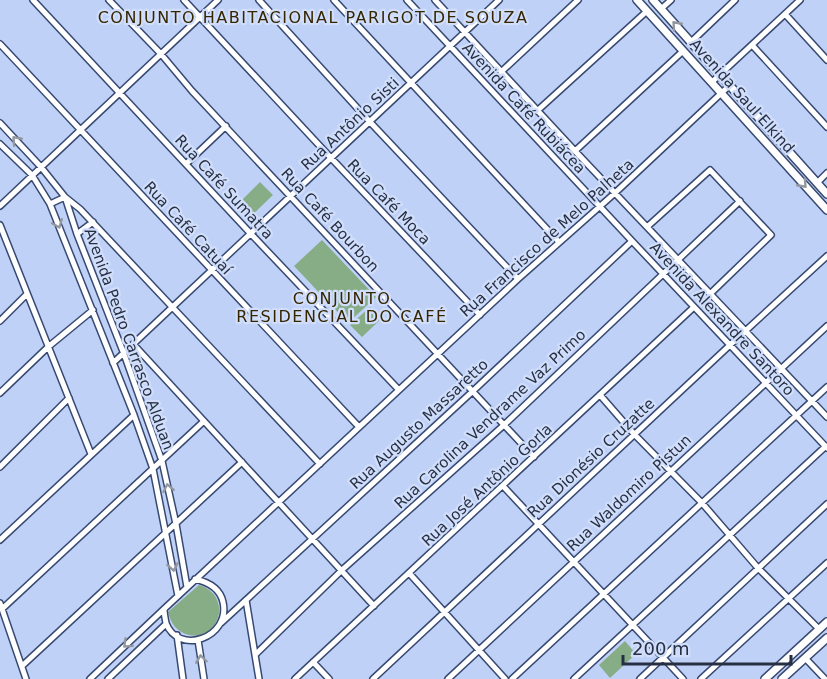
<svg xmlns="http://www.w3.org/2000/svg" width="827" height="679" font-family="'DejaVu Sans',sans-serif">
  <style>
    .green { fill: #87ad87 }
    .lines { fill: none; stroke-linecap: round; stroke-linejoin: round }
    .minor-casing { stroke: #384971; stroke-width: 8 }
    .major-casing { stroke: #384971; stroke-width: 10 }
    .minor { stroke: #fff; stroke-width: 5 }
    .major { stroke: #fff; stroke-width: 7 }
    .oneway { stroke: #9398a0 }
    .labels { text-anchor: middle; stroke-width: 4.5; stroke-linejoin: round; paint-order: stroke }
    .street-label { font-size: 15px; fill: #273042; stroke: #d0defb }
    .neighbourhood-label { font-size: 16px; letter-spacing: 1.5px; fill: #362600; stroke: #d0defb }
  </style>
  <rect width="100%" height="100%" fill="#bfd1f7"/>
  <path class="green" d="M260,182L273,195L251,216L239,203Z
    M322,240L376,297L348,323L294,266Z
    M370,307L381,319L362,337L350,325Z
    M199,585C233,595 220,641 189,635C177,632 171,624 168,612Z
    M625,641L636,654L610,678L599,665Z"/>
  <g class="lines">
    <defs>
      <path id="minor" d="M33,0L251,234L399,390
        M109,0L161,54L192,91L534,457
        M184,0L331,158L480,315
        M259,0L370,122L518,279
        M334,0L559,242
        M407,0L632,241L827,448
        M435,0L575,151L827,417
        M661,9L671,0
        M785,14L827,60
        M691,42L735,0
        M0,44L359,427
        M752,45L827,127
        M501,72L578,0
        M712,82L800,0
        M537,111L647,11
        M0,123L41,167L65,197L77,234L124,354L162,461L176,524L187,587
        M0,144L32,175L50,204L134,415L153,469L178,596
        M575,151L683,51
        M186,164L226,126
        M817,183L827,173
        M50,204L65,197L80,209L320,464
        M0,206L218,0
        M0,225L91,454
        M647,227L710,170L771,235L710,294
        M77,234L93,222
        M0,321L27,294
        M134,345L374,606
        M113,363L499,0
        M0,393L48,347L93,310
        M600,395L634,434L702,503L758,568L819,629
        M0,467L69,398
        M503,486L683,679
        M0,540L134,415
        M409,573L505,679
        M246,600L259,679
        M0,603L26,679
        M2,609L204,421
        M164,609C164,613 165,618 166,623C178,656 231,638 223,602C220,588 208,582 195,579
        M221,623L473,391L632,241
        M177,635L183,679
        M198,640L204,679
        M256,654L342,570L504,425L740,201
        M805,658L825,679
        M313,662L329,679
        M22,666L242,462
        M90,679L164,609L518,279L615,193L730,85
        M108,679L166,624
        M295,679L694,307
        M373,679L730,345L827,256
        M448,679L827,326
        M512,679L827,387
        M574,679L826,446
        M640,679L827,504
        M701,679L827,563"/>
      <path id="major" d="M637,0L827,210
        M653,0L827,194
        M765,679L827,622
        M782,679L827,638"/>
    </defs>
    <use href="#minor" class="minor-casing"/>
    <use href="#major" class="major-casing"/>
    <use href="#minor" class="minor"/>
    <use href="#major" class="major"/>
  </g>
  <defs><path id="oneway-chevron" d="M-2-3.5L2.5 0L-2 3.5" fill="none" stroke-width="1.6" stroke-linecap="round" stroke-linejoin="round" transform="scale(1.5)"/></defs>
  <g class="oneway">
    <use href="#oneway-chevron" transform="translate(676 25) rotate(-132)"/>
    <use href="#oneway-chevron" transform="translate(16 140) rotate(-133)"/>
    <use href="#oneway-chevron" transform="translate(803 184) rotate(48)"/>
    <use href="#oneway-chevron" transform="translate(58 224) rotate(68)"/>
    <use href="#oneway-chevron" transform="translate(168 488) rotate(-102)"/>
    <use href="#oneway-chevron" transform="translate(173 567) rotate(80)"/>
    <use href="#oneway-chevron" transform="translate(127 644) rotate(136)"/>
    <use href="#oneway-chevron" transform="translate(201 659) rotate(-98)"/>
  </g>
  <g class="labels">
    <g class="street-label">
      <text transform="translate(742 96) rotate(48)" y="5">Avenida Saul Elkind</text>
      <text transform="translate(524 108) rotate(47)" y="5">Avenida Café Rubiácea</text>
      <text transform="translate(350 124) rotate(-43)" y="5">Rua Antônio Sisti</text>
      <text transform="translate(224 187) rotate(47)" y="5">Rua Café Sumatra</text>
      <text transform="translate(389 202) rotate(46)" y="5">Rua Café Moca</text>
      <text transform="translate(330 220) rotate(47)" y="5">Rua Café Bourbon</text>
      <text transform="translate(188 228) rotate(47)" y="5">Rua Café Catuaí</text>
      <text transform="translate(547 238) rotate(-42)" y="5">Rua Francisco de Melo Palheta</text>
      <text transform="translate(722 319) rotate(47)" y="5">Avenida Alexandre Santoro</text>
      <text transform="translate(129 339) rotate(70)" y="5">Avenida Pedro Carrasco Alduan</text>
      <text transform="translate(490 419) rotate(-43)" y="5">Rua Carolina Vendrame Vaz Primo</text>
      <text transform="translate(419 424) rotate(-43)" y="5">Rua Augusto Massaretto</text>
      <text transform="translate(591 458) rotate(-43)" y="5">Rua Dionésio Cruzatte</text>
      <text transform="translate(487 485) rotate(-43)" y="5">Rua José Antônio Gorla</text>
      <text transform="translate(629 493) rotate(-43)" y="5">Rua Waldomiro Pistun</text>
    </g>
    <g class="neighbourhood-label">
      <text x="313" y="23">CONJUNTO HABITACIONAL PARIGOT DE SOUZA</text>
      <text x="342" y="304">CONJUNTO<tspan x="342" dy="18">RESIDENCIAL DO CAFÉ</tspan></text>
    </g>
  </g>
  <path d="M623 655v9h168v-9" fill="none" stroke="#273042" stroke-width="3"/>
  <text x="632" y="655" font-size="18" fill="#273042" stroke="#d0defb" stroke-width="4.5" paint-order="stroke">200 m</text>
</svg>
